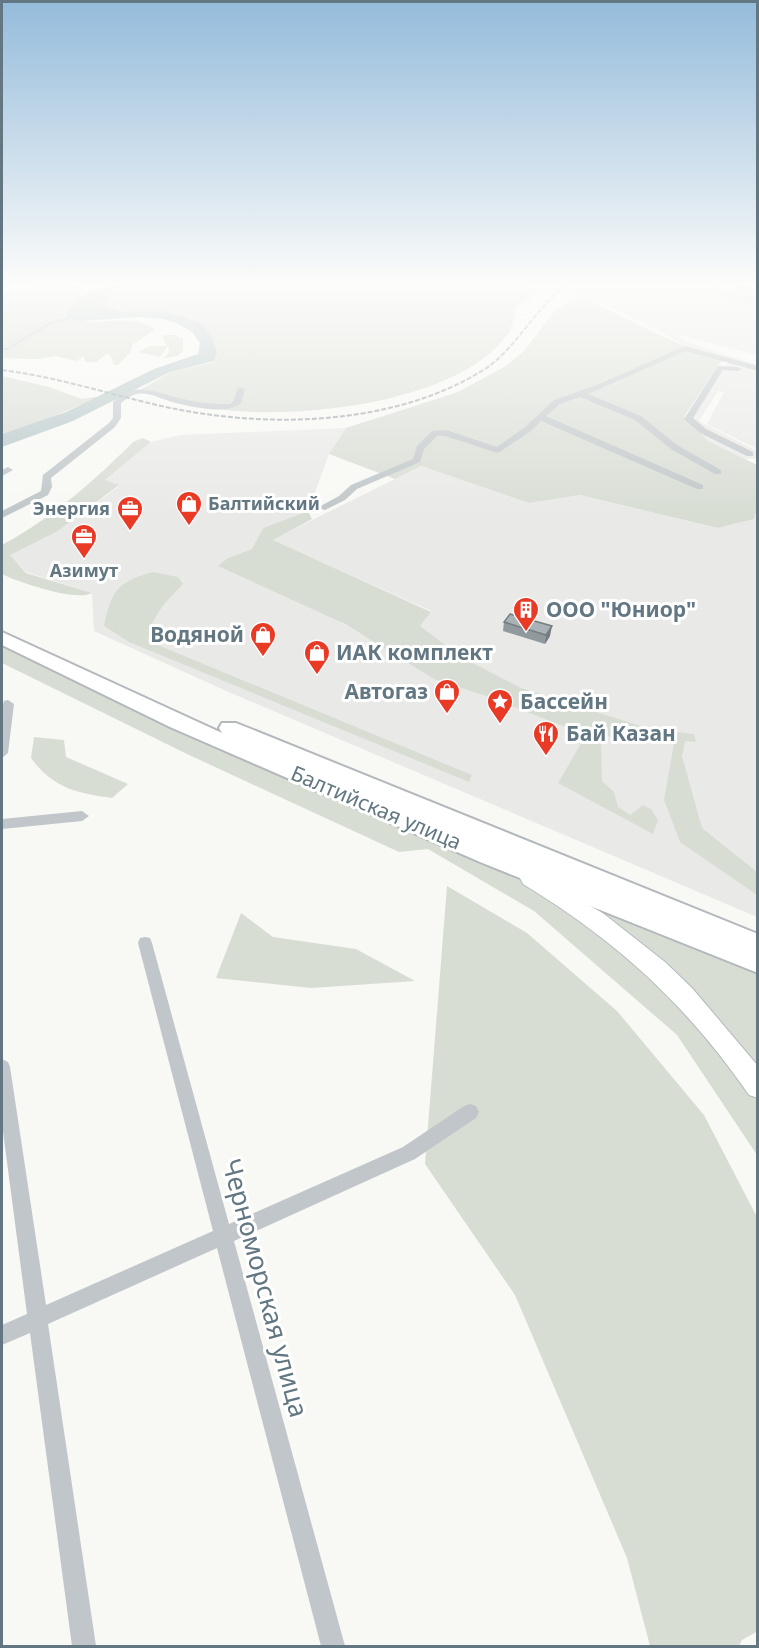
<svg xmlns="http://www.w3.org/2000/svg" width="759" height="1648" font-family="'Noto Sans',sans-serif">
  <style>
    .built { fill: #e9e9e8 }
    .green { fill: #d8ddd4 }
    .water { fill: #b6c6c8 }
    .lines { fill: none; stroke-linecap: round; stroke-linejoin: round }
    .stream { stroke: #b6c6c8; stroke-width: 2 }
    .secondary-casing { stroke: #b3babe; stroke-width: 2 }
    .primary-casing { stroke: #b2b8bc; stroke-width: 4 }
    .street { fill: #c0c6c9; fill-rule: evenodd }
    .secondary { fill: #fff; fill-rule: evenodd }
    .primary { fill: #fff; fill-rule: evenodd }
    .rail { stroke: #9fa9ad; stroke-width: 2; stroke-dasharray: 5 2; stroke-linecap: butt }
    .wall { fill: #90999d }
    .shaded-wall { fill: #767d80 }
    .building { fill: #a8b2b7; stroke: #767d80; stroke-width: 1.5 }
    .labels { text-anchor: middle; stroke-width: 6; stroke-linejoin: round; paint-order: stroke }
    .far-poi-label { font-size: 18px; font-weight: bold; fill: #627781; stroke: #fff; text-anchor: start }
    .poi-label { font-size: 21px; font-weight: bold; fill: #627781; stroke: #fff; text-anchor: start }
    .street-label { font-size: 21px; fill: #627781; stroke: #fff }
    .near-street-label { font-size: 26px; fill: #627781; stroke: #fff }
  </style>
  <rect width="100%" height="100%" fill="#f8f8f5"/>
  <path class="built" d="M594,285H757V355L675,334L692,343L757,365V449L707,424L724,392L718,391L699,421L757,451V458L745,459L708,441L696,430L701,428L691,420L729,361L688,348L649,325L574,291Z
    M346,428L329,454L308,511L263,528L252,549L228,558L398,655L431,611L272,540L421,466L529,503L580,495L718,528L754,519L757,508V917L224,690L94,631L92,593L26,572L9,555L58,531L119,486L104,481L151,442L180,435Z"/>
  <path class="green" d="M36,285H80L74,290L81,297L80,300L66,313C88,334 131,308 155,330L133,344L129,354L118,365H114L110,355L106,354L96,362H85L84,356L76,361L56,356L37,359L2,358V294L17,288L27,290Z
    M118,285H514L539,291L516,307C514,319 512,331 503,340C449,405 289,421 210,408C187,405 162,399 140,390L171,372L214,362L216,356L211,335L198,322L160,311L120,312L103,303L102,292Z
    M710,285L757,297V306L708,294Z
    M581,297C628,318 673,345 722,360L684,417L708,441L757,465V508L754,519L718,528L580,495L529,503L421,466L395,479L329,454L346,428L458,392L506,366L524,351L556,309Z
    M162,335H174L183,339V351L177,356L162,359L169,353L168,346L160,357L138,352L150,346H167Z
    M2,376L49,387L82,399L101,396L40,422L2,434Z
    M143,438L151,442L105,480L119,485L58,531L10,555L26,573L92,593C77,602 17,582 2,574V545C52,518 93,482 133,442Z
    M308,511L312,519L273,540L431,612L420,626L461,657L521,688L653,730L669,740L601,736L602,781L614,792L618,807L630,815L643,805L651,809L658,820L653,834L558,783L586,735L486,696L434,679L345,624L218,566L228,558L252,549L263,528Z
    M153,572L178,577L183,584C167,601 150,616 148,641L472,775L469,782L129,642L104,626C112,590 117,582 153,572Z
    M2,642L171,726L476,855L553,893L618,937L757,1096V1155L677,1035L534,911L428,849L399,852L187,754L2,663Z
    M676,732L694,734L696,742L685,741L682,756L702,828L757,872V895L680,842L664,800Z
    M34,737L64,740L66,757L128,784L112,798C76,793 53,788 31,758Z
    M447,886L527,933L617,1011L704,1115L757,1217L758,1631L742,1640L739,1646H650L627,1558L515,1295L425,1164Z
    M571,892L635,924L757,972V1072L666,965L624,930Z
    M241,913L273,937L356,949L415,981L311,988L216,978Z"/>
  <path class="water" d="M118,285L103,292L106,298L103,304L120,312L162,311L199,322L211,335L217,353L214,361L170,372L73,421L2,447V434L66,412L154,369L198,354L200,343L192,332L177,323L163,319L140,317L81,321L71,319L66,314C79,296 95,285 118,285Z"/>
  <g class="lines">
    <path class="stream" d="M2,349H7L51,323L74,317"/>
    <defs>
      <path id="secondary" d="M530,870L604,914L665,962L692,988L758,1066V1098L749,1095C687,1005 617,941 523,884L520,878L523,872Z"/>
      <path id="primary" d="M2,632L222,733L219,728L222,723H236L758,934V973L480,862L170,727L2,645Z"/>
    </defs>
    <use href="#secondary" class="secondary-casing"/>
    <use href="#primary" class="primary-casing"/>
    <path class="street" d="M728,285H739L758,290V294Z
      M685,346L758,366V371L686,351L588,394L641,416L677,445L721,470V474H715L671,449L635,420L580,397L560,404L546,416L703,485V489H697L541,421L531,431L498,453L445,436H437L424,449L420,462L357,489L345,500L325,510L317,508L339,496L351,485L413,459L417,446L432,431L446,430L497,447L525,427L554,400L597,385Z
      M718,366L738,367L742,369L738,371L723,370L693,418L706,429L753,452V456H747L700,433L684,419Z
      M238,387L245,389L241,403C228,416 186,406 169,401C159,398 148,392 137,394C131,395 126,399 121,403V418L115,427L51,478L52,487L48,495L2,518V511L41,491L43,475L109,423L113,418V402C135,379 157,394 183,399C198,403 214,404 229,404L233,402Z
      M8,467L13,470L2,476V470Z
      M8,700L14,704L8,753L2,758V708L4,701Z
      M82,811L89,816L82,821L2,829V819Z
      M145,937L150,938L152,943L229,1224L403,1147L464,1106L470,1104L476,1106L479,1112L476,1118L415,1159L234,1241L345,1646H321L217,1248L48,1324L96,1646H72L30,1333L2,1345V1325L27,1314L2,1124V1059L8,1062L10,1067L46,1305L213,1231L138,943L140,938Z"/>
    <use href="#secondary" class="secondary"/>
    <use href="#primary" class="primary"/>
    <path class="rail" d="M2,370C58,377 111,395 166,407C267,429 395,426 485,369C518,347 534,308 567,285"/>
  </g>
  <path class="wall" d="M504,622L550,636L545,644L503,631Z"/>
  <path class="shaded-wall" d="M552,626L550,636L545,644L546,635Z"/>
  <path class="building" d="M510,614L552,626L546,635L504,622Z"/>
  <linearGradient id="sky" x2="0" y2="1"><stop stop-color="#94bbdb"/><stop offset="0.55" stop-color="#fcfcfa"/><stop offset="1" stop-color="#fcfcfa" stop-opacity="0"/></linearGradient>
  <rect width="759" height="516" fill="url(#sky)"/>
  <defs>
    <symbol id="shop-pin" viewBox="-11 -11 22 30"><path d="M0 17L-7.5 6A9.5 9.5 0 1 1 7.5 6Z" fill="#e83a25" stroke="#fff"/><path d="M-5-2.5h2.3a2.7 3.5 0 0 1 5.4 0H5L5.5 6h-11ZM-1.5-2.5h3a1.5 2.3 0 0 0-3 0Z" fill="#fff"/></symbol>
    <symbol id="office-pin" viewBox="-11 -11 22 30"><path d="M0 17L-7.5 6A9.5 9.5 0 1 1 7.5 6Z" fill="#e83a25" stroke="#fff"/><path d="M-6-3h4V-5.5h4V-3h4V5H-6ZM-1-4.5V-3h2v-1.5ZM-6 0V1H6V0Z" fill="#fff"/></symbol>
    <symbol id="building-pin" viewBox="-11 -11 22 30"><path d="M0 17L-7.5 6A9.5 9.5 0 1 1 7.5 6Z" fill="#e83a25" stroke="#fff"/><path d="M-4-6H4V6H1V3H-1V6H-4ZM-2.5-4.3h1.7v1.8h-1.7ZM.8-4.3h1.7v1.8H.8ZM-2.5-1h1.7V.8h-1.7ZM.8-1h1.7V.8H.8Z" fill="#fff"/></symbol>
    <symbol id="sight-pin" viewBox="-11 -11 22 30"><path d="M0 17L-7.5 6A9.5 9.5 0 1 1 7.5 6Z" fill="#e83a25" stroke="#fff"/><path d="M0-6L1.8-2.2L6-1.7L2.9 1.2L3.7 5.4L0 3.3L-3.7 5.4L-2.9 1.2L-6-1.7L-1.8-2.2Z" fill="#fff"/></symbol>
    <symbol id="restaurant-pin" viewBox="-11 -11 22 30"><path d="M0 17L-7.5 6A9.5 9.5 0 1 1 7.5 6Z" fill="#e83a25" stroke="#fff"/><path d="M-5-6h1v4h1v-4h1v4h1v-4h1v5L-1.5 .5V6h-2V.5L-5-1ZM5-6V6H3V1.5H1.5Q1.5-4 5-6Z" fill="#fff"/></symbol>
  </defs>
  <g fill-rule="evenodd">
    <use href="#shop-pin" x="174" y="489" width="30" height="40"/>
    <use href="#office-pin" x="115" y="494" width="30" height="40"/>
    <use href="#office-pin" x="69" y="522" width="30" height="40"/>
    <use href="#building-pin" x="511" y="595" width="30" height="40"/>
    <use href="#shop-pin" x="248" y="620" width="30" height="40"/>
    <use href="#shop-pin" x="302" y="638" width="30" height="40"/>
    <use href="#shop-pin" x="432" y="677" width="30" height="40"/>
    <use href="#sight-pin" x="485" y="687" width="30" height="40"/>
    <use href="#restaurant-pin" x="531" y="719" width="30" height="40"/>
  </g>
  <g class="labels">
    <g class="far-poi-label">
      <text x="208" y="510">Балтийский</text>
      <text x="110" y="515" text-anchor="end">Энергия</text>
      <text x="84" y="577" text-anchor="middle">Азимут</text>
    </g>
    <g class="poi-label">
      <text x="546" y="617">ООО "Юниор"</text>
      <text x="244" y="642" text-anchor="end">Водяной</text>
      <text x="336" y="660">ИАК комплект</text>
      <text x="428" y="699" text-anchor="end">Автогаз</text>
      <text x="520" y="709">Бассейн</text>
      <text x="566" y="741">Бай Казан</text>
    </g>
    <g class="street-label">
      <text transform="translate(376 808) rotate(23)" y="7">Балтийская улица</text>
    </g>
    <g class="near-street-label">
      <text transform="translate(265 1288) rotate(75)" y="9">Черноморская улица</text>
    </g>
  </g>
  <rect width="759" height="1648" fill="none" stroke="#627781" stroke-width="6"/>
</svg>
